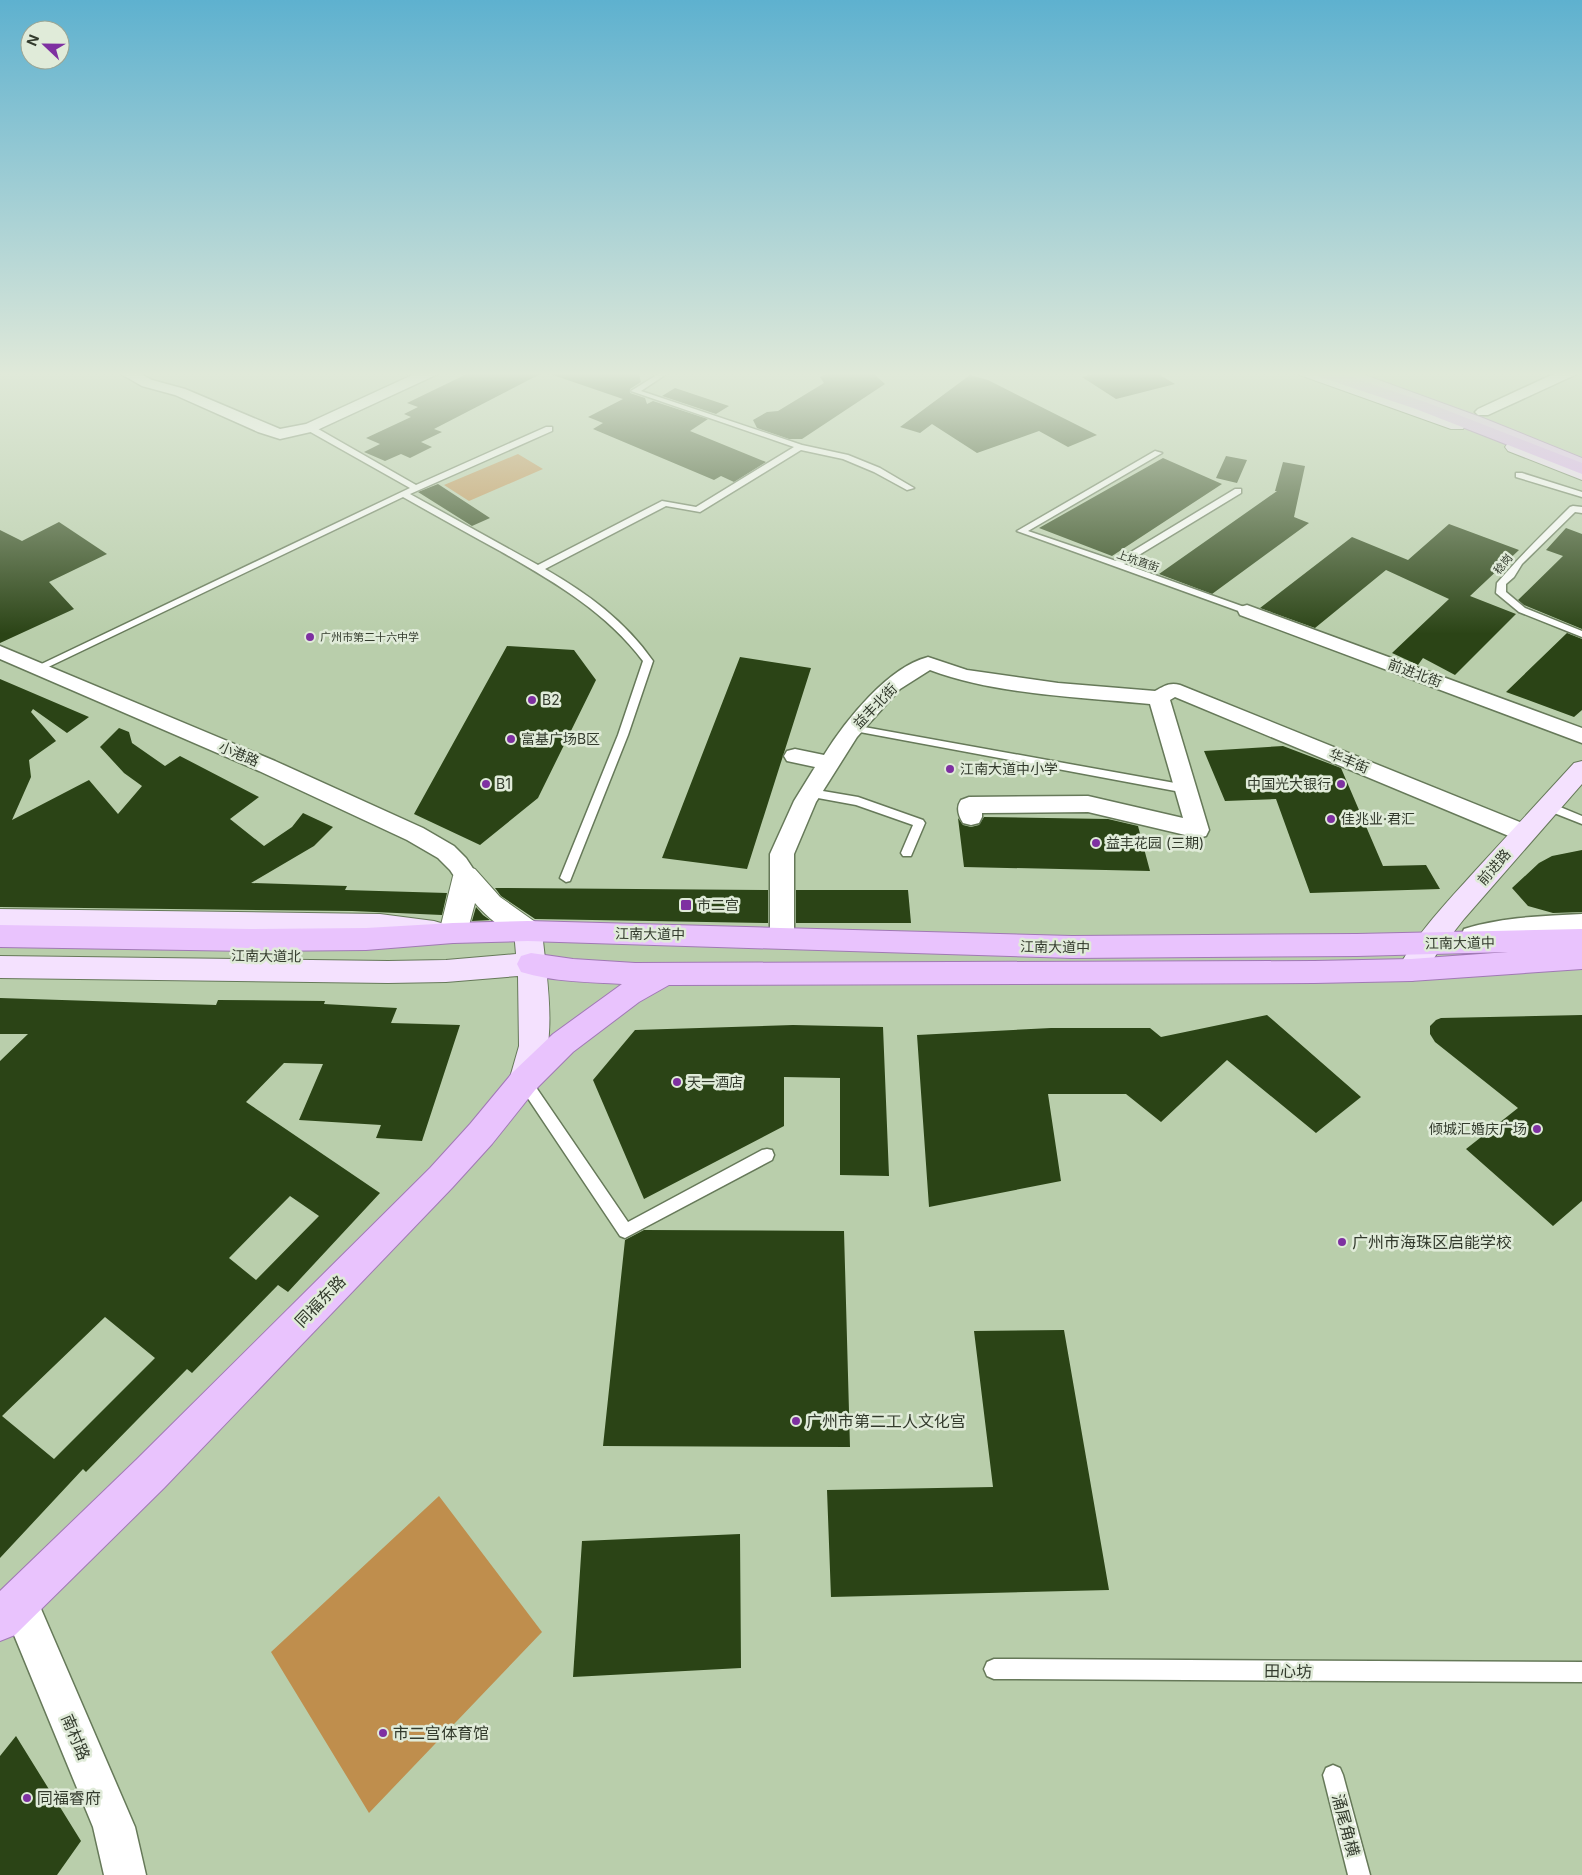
<svg xmlns="http://www.w3.org/2000/svg" width="1582" height="1875" font-family="Inter,'Noto Sans SC',sans-serif">
  <style>
    .green { fill: #bf8e4d }
    .building { fill: #2b4416; fill-rule: evenodd }
    .lines { fill: none; stroke-linecap: round; stroke-linejoin: round }
    .service-casing { stroke: #667959; stroke-width: 3 }
    .minor-casing { stroke: #667959; stroke-width: 3 }
    .tertiary-casing { stroke: #667959; stroke-width: 2 }
    .secondary-casing { stroke: #667959; stroke-width: 2 }
    .primary-casing { stroke: #a079b4; stroke-width: 2 }
    .trunk-casing { stroke: #a079b4; stroke-width: 2 }
    .service { fill: #fff; fill-rule: evenodd }
    .minor { fill: #fff; fill-rule: evenodd }
    .tertiary { fill: #fff; fill-rule: evenodd }
    .secondary { fill: #f4e1fe; fill-rule: evenodd }
    .primary { fill: #e9c3fd; fill-rule: evenodd }
    .trunk { fill: #e2affc; fill-rule: evenodd }
    .poi-dot { fill: #7e30a1; stroke: #e0ebd9; stroke-width: 2 }
    .labels { text-anchor: middle; stroke-width: 5; stroke-linejoin: round; paint-order: stroke }
    .far-street-label { font-size: 11px; fill: #333b2d; stroke: #e0ebd9 }
    .far-poi-label { font-size: 11px; fill: #333b2d; stroke: #e0ebd9; text-anchor: start }
    .street-label { font-size: 14px; fill: #333b2d; stroke: #e0ebd9 }
    .poi-label { font-size: 14px; fill: #333b2d; stroke: #e0ebd9; text-anchor: start }
    .near-poi-label { font-size: 16px; fill: #333b2d; stroke: #e0ebd9; text-anchor: start }
    .near-street-label { font-size: 16px; fill: #333b2d; stroke: #e0ebd9 }
  </style>
  <rect width="100%" height="100%" fill="#b9ceab"/>
  <path class="green" d="M518,454L543,469L469,501L444,485Z
    M439,1496L542,1632L369,1813L271,1652Z"/>
  <path class="building" d="M473,371H546L434,429L442,432L421,442L432,447L410,458L401,454L385,461L364,452L380,444L366,438L411,417L404,414L418,407L407,403Z
    M550,371H638L641,382L630,389V393L645,398L647,404L653,401L708,419L690,431L766,462L734,482L721,476L714,480L593,429L603,423L588,417L623,399L550,374Z
    M831,371H864L875,375L885,384L802,439H789L757,428L753,420L767,412L778,411L824,383L820,377Z
    M1104,371H1153L1175,384L1116,399L1082,377Z
    M970,375L988,380L1097,435L1068,447L1039,431L977,453L932,424L920,433L900,427Z
    M675,388L729,406L716,414L662,396Z
    M1226,456L1247,460L1237,483L1216,478Z
    M1163,458L1222,484L1112,556L1039,528Z
    M1283,462L1305,466L1294,517L1309,523L1212,594L1159,574L1277,491H1275Z
    M438,484L490,518L472,526L418,492Z
    M59,522L107,554L49,582L74,609L0,643V530L22,541Z
    M1449,524L1519,550L1470,596L1516,614L1455,675L1423,658L1418,665L1392,653L1449,599L1386,570L1315,628L1260,608L1352,537L1408,560Z
    M1566,528L1582,534V629L1524,605L1518,600L1563,556L1546,550Z
    M1567,633L1582,639V710L1574,717L1506,692Z
    M507,646L574,650L596,680L538,798L480,845L414,814Z
    M740,657L811,668L747,869L662,858Z
    M0,679L89,717L67,733L33,709L31,712L56,741L29,760L31,777L12,820L89,780L118,814L142,786L124,773L100,747L119,728L129,732L132,743L165,766L180,756L259,797L230,819L264,846L292,827L303,813L333,827L314,846L251,883L347,886L345,890L447,893L442,915L352,911L0,907Z
    M1283,746L1341,768L1383,866L1426,865L1440,889L1310,893L1276,799L1225,801L1204,751Z
    M984,817L1108,819L1138,826L1150,871L964,867L958,818L963,825L971,827L979,825Z
    M1582,850V912L1553,913L1528,906L1512,888L1539,863L1552,856Z
    M495,888L768,890V923L535,919L501,896Z
    M796,890H908L911,923H796Z
    M476,907L483,915L490,920L472,921Z
    M0,998L216,1005L218,1000L325,1001L324,1004L397,1008L391,1023L460,1025L422,1141L376,1138L381,1125L299,1120L323,1064L284,1063L246,1102L380,1193L288,1292L278,1285L192,1373L187,1369L86,1472L83,1469L0,1558V1061L28,1034H0ZM290,1196L319,1216L256,1280L229,1258ZM105,1317L155,1358L54,1459L2,1416Z
    M1267,1015L1361,1097L1316,1133L1227,1060L1161,1122L1126,1094H1048L1061,1181L929,1207L917,1035L1051,1028H1150L1161,1037Z
    M1582,1015V1201L1553,1226L1466,1149L1518,1108L1435,1042L1430,1034V1026L1436,1020L1441,1018Z
    M793,1025L883,1027L889,1176L840,1175V1078L784,1077V1126L644,1199L593,1080L635,1030Z
    M644,1230L844,1231L850,1447L603,1446L625,1240Z
    M1064,1330L1109,1590L831,1597L827,1490L993,1487L974,1331Z
    M740,1534L741,1668L573,1677L582,1541Z
    M16,1736L81,1841L57,1875H0V1756Z"/>
  <g class="lines">
    <defs>
      <path id="service" d="M663,371H671L641,391L802,445L848,455L880,468L914,488L907,490L874,472L843,459L801,450L700,512L666,506L545,569C587,593 625,621 653,661L628,735L570,881L566,882L560,878L618,735L643,661C605,611 554,582 500,551C467,533 435,515 403,497L42,670H34L33,668L410,488L307,430V426H313L416,485L546,427H552V431L410,494L538,565L662,501L696,507L794,447L631,391Z
        M1155,451L1162,453L1028,531L1116,561L1235,489H1241V493L1124,564L1250,609V613H1244L1017,531Z
        M1516,473H1522L1582,492V497L1516,477Z
        M1573,506L1582,507V513L1575,512L1522,564L1514,577L1506,584V592L1525,608L1582,631V637L1519,612L1496,593L1497,583C1520,556 1545,532 1570,507Z
        M853,725L1186,785L1192,789L1186,793L849,730L848,728L849,726Z
        M811,789L858,797L923,820L925,823L911,856H903L901,853L913,825L856,805L807,796L805,793Z
        M1548,802L1582,816V824L1544,809L1542,806L1544,803Z
        M524,1075L529,1077L628,1222L762,1150L767,1149L772,1150L774,1155L772,1160L625,1238L620,1236L519,1085L517,1081L519,1077Z
        M994,1659L1582,1662V1682L994,1679L987,1676L984,1669L987,1662Z
        M1333,1765L1340,1768L1343,1775L1370,1875H1348L1323,1775L1326,1768Z"/>
      <path id="minor" d="M116,371H135L152,380L185,389L280,429L306,424L421,371H440L438,374L315,431L280,439L258,432L175,395L142,386Z
        M1560,371H1579L1577,374L1488,415H1478L1475,412L1478,409Z
        M1247,605L1582,728V743L1240,615L1238,611L1240,607Z
        M0,646L275,761L423,828L454,846L466,858L478,876L474,882L466,885L458,882L450,870L438,858L407,840L259,771L0,659Z
        M928,657L967,670L1058,683L1155,691C1164,686 1170,682 1180,685L1532,827L1536,833L1532,839L1524,841L1516,839L1175,697L1170,700L1209,830L1206,836L1198,838L1088,812L982,813V817L979,823L971,825L963,823C958,815 956,807 961,800L969,797L1088,796L1183,818L1150,704C1079,697 997,695 930,670L900,689L857,737L816,802L794,854V937L791,944L782,947L773,944L770,937V854L794,801L815,767L787,761L784,756L787,751L795,749L824,755C845,721 888,667 928,657Z
        M1582,914V932L1527,936L1473,946L1464,943L1461,936L1464,929C1502,917 1543,916 1582,914Z
        M19,1582L32,1588L135,1827L146,1875H104L93,1827L0,1601L6,1588Z"/>
      <path id="tertiary" d="M466,866L475,869L500,897L538,924L542,931L538,938C534,940 530,941 526,941C512,939 484,914 475,903L467,933L463,940L453,943L443,940L439,933L453,876L457,869Z"/>
      <path id="secondary" d="M1295,371H1319L1463,421L1465,425L1463,429H1451L1297,374Z
        M1514,442L1582,469V480L1508,451L1505,447L1508,443Z
        M1582,761V784L1464,919L1438,952L1421,978L1411,981L1401,978L1397,970C1417,933 1447,902 1475,871C1508,835 1541,799 1574,763Z
        M0,909L380,914L434,921L444,924L448,931L444,938L434,941L380,934L0,929Z
        M528,921L538,924L542,931C547,983 559,1041 535,1090L524,1094L513,1090L509,1081L519,1046L518,976L446,982L388,983L0,978V956L388,961L446,960L516,954L514,931L518,924Z"/>
      <path id="primary" d="M1331,371H1354L1483,418L1582,458V469L1333,374Z
        M528,921L1072,936L1357,934L1582,929V969L1411,981L1314,983L669,985L639,1002L573,1052L535,1090L492,1144L452,1188L164,1488L15,1635L0,1641V1591L136,1460L430,1168L470,1124L513,1072L553,1034L622,984C589,982 553,982 521,972L517,964L521,956L531,953L573,959L635,963L1314,961L1411,959L1508,952L1357,956L1072,958L528,941L453,943L366,950L251,951L0,947V925L251,929L366,928L453,923Z"/>
      <path id="trunk" d="M1309,371H1333L1428,403L1582,463V474L1416,409L1311,374Z"/>
    </defs>
    <use href="#service" class="service-casing"/>
    <use href="#minor" class="minor-casing"/>
    <use href="#tertiary" class="tertiary-casing"/>
    <use href="#secondary" class="secondary-casing"/>
    <use href="#primary" class="primary-casing"/>
    <use href="#trunk" class="trunk-casing"/>
    <use href="#service" class="service"/>
    <use href="#minor" class="minor"/>
    <use href="#tertiary" class="tertiary"/>
    <use href="#secondary" class="secondary"/>
    <use href="#primary" class="primary"/>
    <use href="#trunk" class="trunk"/>
  </g>
  <linearGradient id="sky" x2="0" y2="1"><stop stop-color="#5eb1cf"/><stop offset="0.59" stop-color="#e0e9d9"/><stop offset="1" stop-color="#e0e9d9" stop-opacity="0"/></linearGradient>
  <rect width="1582" height="634" fill="url(#sky)"/>
  <g class="poi-dot">
    <circle cx="310" cy="637" r="5"/>
    <circle cx="532" cy="700" r="5"/>
    <circle cx="511" cy="739" r="5"/>
    <circle cx="950" cy="769" r="5"/>
    <circle cx="486" cy="784" r="5"/>
    <circle cx="1341" cy="784" r="5"/>
    <circle cx="1331" cy="819" r="5"/>
    <circle cx="1096" cy="843" r="5"/>
    <rect x="680" y="899" width="12" height="12" rx="2.5"/>
    <circle cx="677" cy="1082" r="5"/>
    <circle cx="1537" cy="1129" r="5"/>
    <circle cx="1342" cy="1242" r="5"/>
    <circle cx="796" cy="1421" r="5"/>
    <circle cx="383" cy="1733" r="5"/>
    <circle cx="27" cy="1798" r="5"/>
  </g>
  <g class="labels">
    <g class="far-street-label">
      <text transform="translate(1138 561) rotate(19)" y="4">上坑直街</text>
      <text transform="translate(1503 564) rotate(-50)" y="4">稔岗</text>
    </g>
    <g class="far-poi-label">
      <text x="320" y="641">广州市第二十六中学</text>
    </g>
    <g class="street-label">
      <text transform="translate(1415 673) rotate(20)" y="5">前进北街</text>
      <text transform="translate(875 706) rotate(-46)" y="5">益丰北街</text>
      <text transform="translate(239 754) rotate(23)" y="5">小港路</text>
      <text transform="translate(1349 761) rotate(22)" y="5">华丰街</text>
      <text transform="translate(1494 867) rotate(-49)" y="5">前进路</text>
      <text transform="translate(650 934) rotate(1)" y="5">江南大道中</text>
      <text transform="translate(1460 943) rotate(-1)" y="5">江南大道中</text>
      <text transform="translate(1055 947) rotate(1)" y="5">江南大道中</text>
      <text transform="translate(266 956) rotate(1)" y="5">江南大道北</text>
    </g>
    <g class="poi-label">
      <text x="542" y="705">B2</text>
      <text x="521" y="744">富基广场B区</text>
      <text x="960" y="774">江南大道中小学</text>
      <text x="496" y="789">B1</text>
      <text x="1331" y="789" text-anchor="end">中国光大银行</text>
      <text x="1341" y="824">佳兆业·君汇</text>
      <text x="1106" y="848">益丰花园 (三期)</text>
      <text x="697" y="910">市二宫</text>
      <text x="687" y="1087">天一酒店</text>
      <text x="1527" y="1134" text-anchor="end">倾城汇婚庆广场</text>
    </g>
    <g class="near-poi-label">
      <text x="1352" y="1248">广州市海珠区启能学校</text>
      <text x="806" y="1427">广州市第二工人文化宫</text>
      <text x="393" y="1739">市二宫体育馆</text>
      <text x="37" y="1804">同福睿府</text>
    </g>
    <g class="near-street-label">
      <text transform="translate(320 1301) rotate(-46)" y="6">同福东路</text>
      <text transform="translate(1288 1671) rotate(1)" y="6">田心坊</text>
      <text transform="translate(76 1737) rotate(67)" y="6">南村路</text>
      <text transform="translate(1346 1825) rotate(75)" y="6">涌尾角横</text>
    </g>
  </g>
  <g transform="translate(45 45) rotate(292)"><circle r="24" fill="#e0ebd9" stroke="#9ba594"/>
  <path d="M0-4L9 19L0 12L-9 19Z" fill="#7e30a1"/>
  <text y="-8" font-size="14" font-weight="bold" text-anchor="middle" fill="#333b2d">N</text>
  </g>
</svg>
